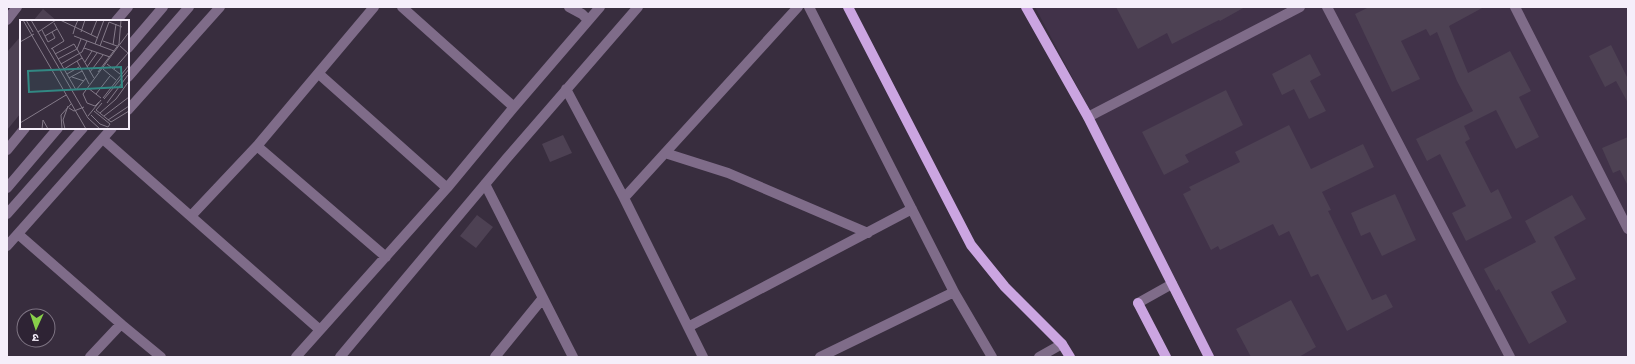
<svg xmlns="http://www.w3.org/2000/svg" width="1635" height="364" font-family="Helvetica,'Noto Sans Devanagari',sans-serif">
  <style>
    .built { fill: #413249 }
    .building { fill: #4d4153 }
    .lines { fill: none; stroke-linecap: round; stroke-linejoin: round }
    .minor { stroke: #7f6c89; stroke-width: 10 }
    .major { stroke: #cba5e1; stroke-width: 10 }
    .inset-road { fill: none; stroke: #847a89; stroke-width: 1 }
    .view { fill: #328883; fill-opacity: 0.15; stroke: #328883; stroke-width: 2 }
    .inset-edge { fill: none; stroke: #f5eefa; stroke-width: 2 }
  </style>
  <rect width="100%" height="100%" fill="#382d3e"/>
  <path class="built" d="M1035,7H1628V357H1214L1096,122Z"/>
  <path class="building" d="M1116,7H1245L1220,21L1219,20L1172,44L1167,33L1138,49Z
    M1369,7H1484L1449,26L1468,73L1510,51L1531,91L1519,97L1539,137L1516,149L1496,110L1464,126L1470,139L1465,142L1491,193L1498,189L1512,218L1466,241L1452,213L1466,206L1440,154L1427,161L1416,139L1473,111L1457,81L1437,32L1430,36L1426,29L1401,41L1420,79L1392,92L1355,14Z
    M43,9L57,21H33Z
    M21,36V113L7,130V52Z
    M1611,45L1628,79V103L1616,81L1605,87L1589,56Z
    M1310,54L1321,75L1310,81L1326,111L1309,119L1294,89L1282,95L1272,74Z
    M1226,90L1243,125L1185,155L1189,162L1164,175L1142,132Z
    M1289,125L1311,169L1363,144L1374,167L1322,192L1331,210L1328,211L1372,300L1386,294L1393,307L1347,331L1318,274L1311,277L1289,231L1279,236L1273,224L1220,250L1218,246L1211,250L1183,194L1191,190L1189,187L1240,162L1235,152Z
    M563,135L572,153L550,162L542,144Z
    M1628,137V186L1620,170L1613,173L1602,148Z
    M1395,194L1416,240L1382,256L1370,232L1361,236L1351,213Z
    M1572,195L1586,219L1554,237L1576,279L1551,292L1567,322L1529,344L1499,289L1496,291L1484,269L1536,242L1525,221Z
    M477,215L493,227L476,248L460,236Z
    M1291,300L1316,347L1299,357H1251L1236,329Z"/>
  <g class="lines">
    <path class="minor" d="M402,7L514,107
      M569,7L582,14L588,20
      M809,7L954,292L992,357
      M1327,7L1510,357
      M1515,7L1628,229
      M7,20L17,7
      M116,21L128,7
      M128,48L163,7
      M319,74L447,188
      M128,77L189,7
      M566,89L624,198L703,357
      M128,110L220,7
      M1088,117L1300,7
      M103,139L320,330
      M257,146L386,257
      M7,150L25,128
      M665,153L728,173L868,233
      M485,184L573,357
      M7,188L58,128
      M624,198L798,7
      M7,214L83,128
      M191,216L257,146L374,7
      M18,234L121,324L161,357
      M7,246L112,128
      M1138,303L1172,284
      M688,327L912,209
      M90,357L121,324
      M296,357L447,188L514,107L600,7
      M340,357L507,158L638,7
      M495,357L543,298
      M820,357L954,292
      M1039,357L1062,344"/>
    <path class="major" d="M848,7L971,245L1005,287L1062,344L1070,357
      M1026,7L1088,117L1209,357
      M1138,303L1166,357"/>
  </g>
  <g transform="translate(20 20)">
    <rect width="109" height="109" fill="#382d3e"/>
    <path class="inset-road" d="M3,0L66,109M6,0L13,12M11,0L68,98L80,109M40,0L55,7L58,0M22,10L28,22L35,18L32,12M18,12L36,0M61,12L65,0M53,14L55,7L78,18M71,15L77,0M25,16L37,9M54,16L94,31M83,21L97,26M0,22L14,14M75,24L84,0M93,25L96,4M80,26L89,2L102,7M100,26L109,34M32,28L56,70L66,58M64,28L90,37M31,29L44,21L34,3M35,34L54,24L74,58M38,39L57,29L61,19M57,41L69,64M65,42L72,31M41,44L62,32L67,21M87,44L100,54M67,47L77,33M44,49L62,38M83,49L96,60M94,49L108,33M70,52L83,35M78,52L99,24L101,0M47,54L59,47M52,57L64,61M49,58L62,51M68,68L81,78M76,74L90,56M83,78L109,45M84,79L109,49M79,82L75,86L67,83L63,74L109,12M82,83L76,90L91,102L109,91M87,83L108,55M49,88L54,91L64,87M80,93L96,79L109,61M71,95L80,104L88,107L90,104L74,91M68,96L81,80M84,96L109,77M88,100L109,86M0,103L46,75M22,109L23,100L28,109M42,109L41,95L51,84M45,109L43,100L48,86"/>
    <path class="view" d="M101,47L102,67L9,72L8,51Z"/>
    <rect width="109" height="109" class="inset-edge"/>
  </g>
  <rect width="1635" height="364" fill="none" stroke="#f5eefa" stroke-width="16"/>
  <g transform="translate(36 328) rotate(183)"><circle r="19" fill="#2e2334" stroke="#7e7483"/>
  <path d="M0-3L7 15L0 10L-7 15Z" fill="#88cf4a"/>
  <text y="-6" font-size="11" font-weight="bold" text-anchor="middle" fill="#f5eefa">उ</text>
  </g>
</svg>
